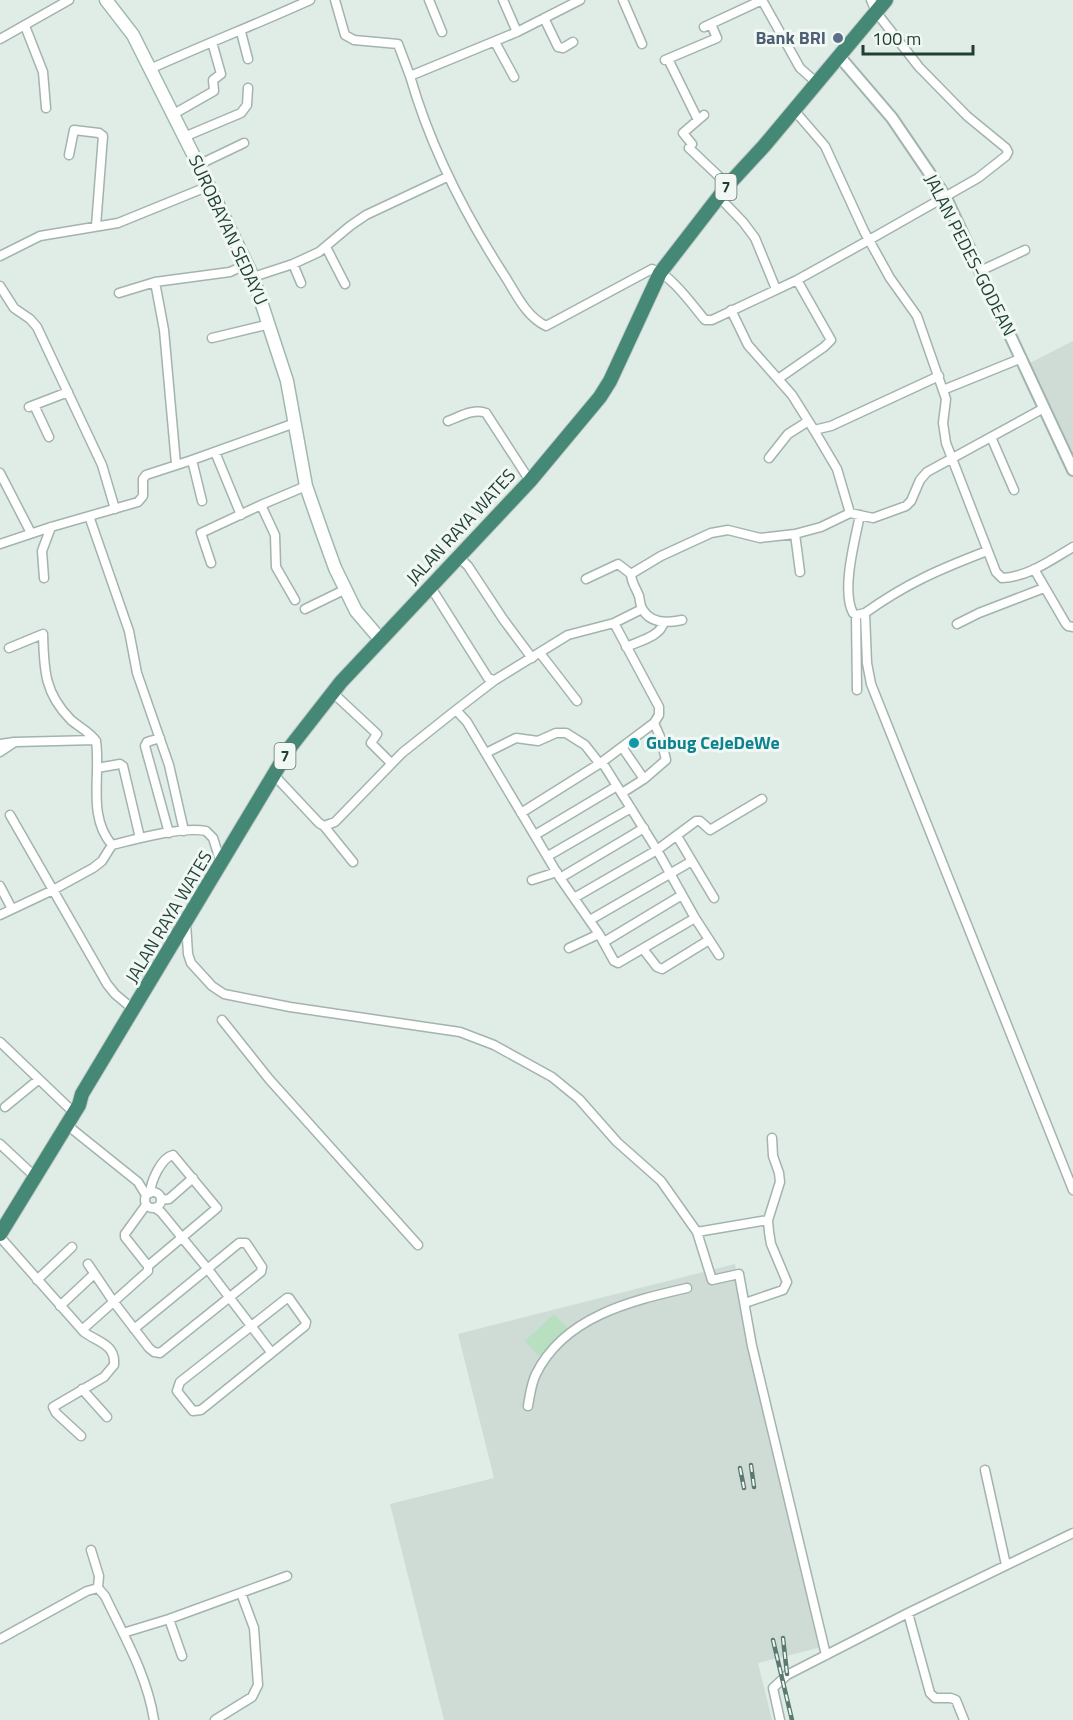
<svg xmlns="http://www.w3.org/2000/svg" width="1073" height="1720" font-family="'Titillium Web',sans-serif">
  <style>
    .built { fill: #cedcd5 }
    .green { fill: #b7dfc0 }
    .lines { fill: none; stroke-linecap: round; stroke-linejoin: round }
    .minor-casing { stroke: #a2b4ad; stroke-width: 11 }
    .tertiary-casing { stroke: #a2b4ad; stroke-width: 14 }
    .secondary-casing { stroke: #9eb9ae; stroke-width: 15 }
    .trunk-casing { stroke: #c0c9c6; stroke-width: 16 }
    .minor { stroke: #fff; stroke-width: 8 }
    .tertiary { stroke: #fff; stroke-width: 10 }
    .secondary { stroke: #fff; stroke-width: 12 }
    .trunk { stroke: #458876; stroke-width: 14 }
    .rail-casing { stroke: #5a7970; stroke-width: 4.5 }
    .rail { stroke: #f1f8f4; stroke-width: 2; stroke-dasharray: 7; stroke-linecap: butt }
    .service-dot { fill: #5c6f8a; stroke: #f1f8f4; stroke-width: 2 }
    .culture-dot { fill: #0f9aa8; stroke: #f1f8f4; stroke-width: 2 }
    .labels { text-anchor: middle; stroke-width: 6; stroke-linejoin: round; paint-order: stroke }
    .shield { fill: #f1f8f4; stroke: #5e766e; stroke-width: 1.5 }
    .shield-label { font-size: 16px; font-weight: bold; fill: #1f3e34 }
    .service-label { font-size: 18px; font-weight: bold; fill: #4e5e75; stroke: #f1f8f4; text-anchor: end }
    .street-label { font-size: 18px; fill: #1f3e34; stroke: #f1f8f4 }
    .culture-label { font-size: 18px; font-weight: bold; fill: #0d838f; stroke: #f1f8f4; text-anchor: start }
  </style>
  <rect width="100%" height="100%" fill="#e0ece6"/>
  <path class="built" d="M1073,341V459L1024,366Z
    M735,1264L757,1387L822,1647L758,1663L772,1720H444L390,1504L494,1478L458,1334Z"/>
  <path class="green" d="M554,1314L568,1329L539,1356L525,1341Z"/>
  <g class="lines">
    <defs>
      <path id="minor" d="M335,0L345,35L354,40L398,44L410,76
        M429,0L442,32
        M503,0L517,32
        M580,0L517,32L410,76C431,149 465,215 506,278C517,296 527,317 546,326L652,269C670,273 693,306 705,320H712L797,280L869,240L978,178L1006,156L1008,152L1006,148L967,116L919,67L876,12L871,0
        M623,0L642,44
        M762,0L800,68L817,83
        M544,18L558,47L563,48L573,42
        M25,26L43,72L46,108
        M704,27L762,0
        M241,32L248,59
        M0,39L69,0
        M495,42L514,77
        M668,59L698,120L704,115
        M665,60L717,38L711,24
        M150,69C203,45 257,24 310,0
        M794,110L825,146L864,231L890,278L917,316L946,399L943,423L946,443L996,572L1002,578C1028,577 1051,560 1073,547
        M172,115L214,91L213,80L221,74L212,42
        M698,120L683,133L692,144L689,148L728,185
        M184,137L241,113L247,105L248,88
        M69,155L74,130L99,133L103,136L96,226
        M198,165L244,143
        M719,197L743,222L755,238L776,289
        M326,247L345,284
        M0,256L40,236L118,223L209,186
        M293,264L301,283
        M980,271L1025,250
        M253,277L293,264L319,252L350,226L366,215L447,177
        M155,282L164,330L176,464
        M0,286L14,308L30,319L37,327L102,465L115,509
        M119,293L155,282L230,272L247,264
        M731,310L748,345L792,395L814,430L837,469L850,513
        M212,338L270,324
        M778,379L824,347L831,340L797,280
        M943,390L1022,358
        M34,405L49,437
        M29,407L68,392
        M448,421C459,417 474,408 486,413L530,481
        M814,430L831,426L939,376
        M991,437L1014,490
        M215,452L241,515
        M769,458L788,434L807,422
        M192,460L202,501
        M0,473L31,533
        M860,515C855,540 841,590 853,613L856,615L865,613
        M89,516L129,631L137,673L169,765L184,831
        M795,534L800,572
        M0,544L51,527L138,502L143,496V479L146,475L192,460L295,423
        M987,551C940,569 907,583 865,613L867,663L871,684L1073,1190
        M459,557L468,566L503,619L532,658
        M211,563L201,533L261,505
        M1034,569L1066,624L1068,626L1073,627
        M44,578L42,551L51,527
        M586,579L618,564L631,574
        M430,586L488,678L495,680L568,635L614,623L642,609
        M295,600L276,567L275,535L261,505L306,486
        M305,609L344,590
        M856,615L857,690
        M682,620C668,623 651,624 643,610C640,606 640,600 639,596C636,588 631,582 631,574L661,556L711,533L728,530L760,538L795,534L821,527L850,513L873,518L906,506L911,501L920,480L927,472L1044,408
        M614,623L659,707V715L654,723L661,739L666,760L644,779L622,747
        M957,624L979,613L1044,588
        M626,647C639,641 660,637 664,622
        M9,648L43,634C44,669 44,693 71,720C79,727 90,732 96,741C101,776 87,816 112,845
        M540,653L577,701
        M332,692L377,734L371,743L391,763
        M456,710L495,680
        M160,738L147,742L145,746L169,833
        M0,744L14,742
        M0,752L15,742L95,740
        M486,753L516,738L538,741L556,733H566L585,745L600,764
        M602,762L657,850L695,918L719,955
        M97,768L120,764L123,766L140,838
        M274,775L319,823L324,826L335,822L402,753L456,710L467,722L560,878L599,934L614,961L618,963L695,918
        M622,793L644,779
        M521,813L602,762L654,723
        M10,815L107,984L115,994L134,1010
        M324,826L353,862
        M535,835L617,786
        M677,836L714,898
        M548,856L631,808
        M560,878L644,828
        M532,880L557,872
        M0,886L12,909
        M574,898L657,850L696,821H700L710,830L762,799
        M0,915L53,890L93,868L102,861L112,845C136,839 183,826 206,831L213,838L221,863
        M590,920L692,861
        M186,923L188,954L191,963L212,986L224,994L290,1007L460,1032L494,1045L552,1077L579,1099L617,1142L661,1181L697,1232L768,1220
        M604,942L682,895
        M569,948L599,934
        M643,949L657,967L662,969L709,940
        M222,1020L269,1079L418,1245
        M0,1042L68,1107
        M5,1107L38,1080
        M67,1125L138,1182L146,1195
        M0,1144L30,1172
        M145 1200a8 8 0 1 1 16 0a8 8 0 1 1-16 0Z
        M161,1200L169,1199L193,1178
        M155,1208L161,1212L207,1268L271,1352
        M697,1232L712,1280L739,1274L752,1346L826,1655
        M0,1237L84,1332C97,1342 116,1344 114,1365L104,1377L53,1407L56,1413L81,1436
        M88,1264L113,1301L149,1348L154,1352L160,1353L261,1272L262,1267L246,1243H239L134,1329
        M148,1266L217,1208L173,1155C161,1158 151,1181 150,1193
        M37,1280L72,1247
        M287,1298H289L306,1322L305,1326L201,1410L193,1411L177,1391L180,1382Z
        M745,1303L783,1290L787,1282L771,1244L769,1232L768,1220L780,1182L779,1173L773,1156L772,1138
        M60,1306L92,1276
        M82,1330L148,1271V1266L125,1237V1234L146,1205
        M82,1389L107,1417
        M528,1406C530,1395 531,1384 536,1374C564,1317 630,1301 687,1288
        M985,1470L1006,1565
        M91,1550L99,1576L98,1588
        M908,1613L930,1693L935,1698H951L956,1700L964,1720
        M169,1619L182,1656
        M123,1633L169,1619L287,1576
        M0,1639L87,1591L98,1588L105,1596C124,1636 147,1675 154,1720
        M215,1720L252,1697L258,1685L254,1628L241,1593
        M780,1720L773,1688L787,1675L908,1613L1073,1533"/>
      <path id="tertiary" d="M839,56L892,118L945,196L1073,470"/>
      <path id="secondary" d="M106,0L133,35L209,186L253,277L287,381L306,486L322,532L335,568L356,611L380,639"/>
      <path id="trunk" d="M0,1234L79,1105L82,1094L291,746L341,682L530,481L600,397L610,381L660,273L728,185L764,146L886,0"/>
    </defs>
    <use href="#minor" class="minor-casing"/>
    <use href="#tertiary" class="tertiary-casing"/>
    <use href="#secondary" class="secondary-casing"/>
    <use href="#trunk" class="trunk-casing"/>
    <use href="#minor" class="minor"/>
    <use href="#tertiary" class="tertiary"/>
    <use href="#secondary" class="secondary"/>
    <use href="#trunk" class="trunk"/>
    <defs>
      <path id="rail" d="M751,1465L754,1487
        M740,1468L744,1488
        M783,1638L787,1674
        M773,1640L792,1720"/>
    </defs>
    <use href="#rail" class="rail-casing"/>
    <use href="#rail" class="rail"/>
  </g>
  <circle class="service-dot" cx="838" cy="38" r="6"/>
  <circle class="culture-dot" cx="634" cy="743" r="6"/>
  <g class="labels">
    <g class="shield">
      <rect x="715.5" y="174" width="21" height="26" rx="4.5"/>
      <rect x="274.5" y="743" width="21" height="26" rx="4.5"/>
    </g>
    <g class="shield-label">
      <text x="726" y="193">7</text>
      <text x="285" y="762">7</text>
    </g>
    <g class="service-label">
      <text x="826" y="44">Bank BRI</text>
    </g>
    <g class="street-label">
      <text transform="translate(228 230) rotate(65)" y="6">SUROBAYAN SEDAYU</text>
      <text transform="translate(970 255) rotate(63)" y="6">JALAN PEDES-GODEAN</text>
      <text transform="translate(461 527) rotate(-47)" y="6">JALAN RAYA WATES</text>
      <text transform="translate(169 917) rotate(-59)" y="6">JALAN RAYA WATES</text>
    </g>
    <g class="culture-label">
      <text x="646" y="749">Gubug CeJeDeWe</text>
    </g>
  </g>
  <path d="M863 45v9h110v-9" fill="none" stroke="#1f3e34" stroke-width="3"/>
  <text x="872" y="45" font-size="18" fill="#1f3e34" stroke="#f1f8f4" stroke-width="4.5" paint-order="stroke">100 m</text>
</svg>
